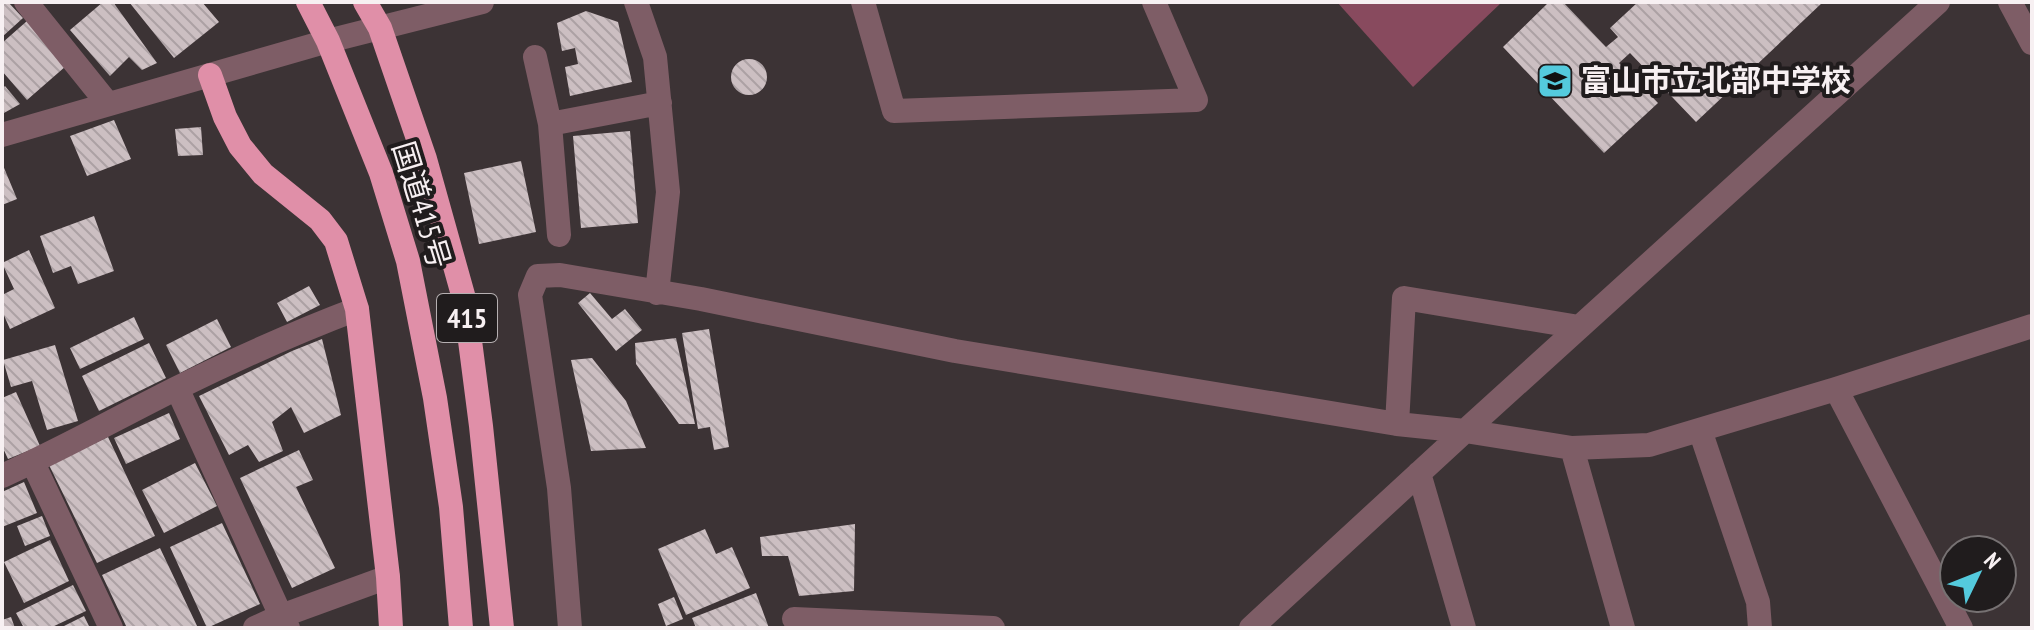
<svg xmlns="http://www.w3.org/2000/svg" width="2034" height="630" font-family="'PT Sans Narrow','Noto Sans JP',sans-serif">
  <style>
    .garden { fill: #884a5e }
    .building { fill: url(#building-back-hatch) }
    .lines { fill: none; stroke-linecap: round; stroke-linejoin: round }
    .minor { stroke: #7e5d66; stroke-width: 24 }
    .highway { stroke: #e08fa8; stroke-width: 24 }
    .labels { text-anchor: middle; stroke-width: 8; stroke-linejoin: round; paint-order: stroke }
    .shield { fill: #201c1d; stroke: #b6b0b2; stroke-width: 2 }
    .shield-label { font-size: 28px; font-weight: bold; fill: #f7f0f2 }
    .poi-label { font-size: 30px; font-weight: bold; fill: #f7f0f2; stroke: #201c1d; text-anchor: start }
    .street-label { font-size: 30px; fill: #f7f0f2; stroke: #201c1d }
  </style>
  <defs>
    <pattern id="building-back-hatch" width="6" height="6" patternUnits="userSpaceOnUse" patternTransform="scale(2)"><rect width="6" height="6" fill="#ccbfc2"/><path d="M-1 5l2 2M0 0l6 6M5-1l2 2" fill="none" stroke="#aca1a4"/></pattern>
  </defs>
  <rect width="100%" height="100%" fill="#3c3335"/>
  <path class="garden" d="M1337,2H1502L1413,87Z"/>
  <path class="building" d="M2,2H8L23,18L2,37Z
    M103,2H113L157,63L142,70L129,57L110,76L70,30Z
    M129,2H202L219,22L174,58Z
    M1549,2H1563L1606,47L1618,37L1610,28L1638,2H1823L1696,122L1630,53L1619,63L1658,103L1604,153L1503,47Z
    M586,11L618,22L632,82L570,96L565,67L578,64L575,48L562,51L557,23Z
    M27,21L66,66L27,100L2,71V57L4,54L2,52V43Z
    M731 77a18 18 0 1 1 36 0a18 18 0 1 1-36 0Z
    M5,86L20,104L4,113L2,111V89Z
    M114,120L131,159L87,176L70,136Z
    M201,127L203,155L178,156L175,129Z
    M630,131L638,223L581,228L573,136Z
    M521,161L536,232L479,244L464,173Z
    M2,163L17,199L2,205Z
    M94,216L114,271L78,284L71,266L53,273L40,236Z
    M29,250L55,308L10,329L2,311V295L14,289L2,263Z
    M309,286L320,305L287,322L277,303Z
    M590,293L612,319L625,309L642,330L616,351L578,303Z
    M134,317L144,339L80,369L70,348Z
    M217,319L231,347L180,373L166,345Z
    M709,329L729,447L714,450L710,427L698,429L682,333Z
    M676,338L695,424H679L636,364L635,343Z
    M322,339L341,415L304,433L291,407L272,422L283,451L259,462L248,445L229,455L199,396L292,351Z
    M149,343L166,378L99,411L82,376Z
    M55,345L78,421L47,430L32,381L11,387L3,360Z
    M592,358L626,401L646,448L591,451L571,360Z
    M16,392L40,446L8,459L2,446V398Z
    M169,413L180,439L126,464L114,438Z
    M108,437L155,536L97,563L49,465Z
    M299,450L313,480L296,487L335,568L292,588L240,478Z
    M195,463L217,506L164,533L142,490Z
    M24,482L37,513L2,527V492Z
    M42,516L50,536L25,546L17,526Z
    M222,523L260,604L207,628L170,547Z
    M855,524L854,591L799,596L788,556H762L760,537Z
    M705,529L716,554L732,547L750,588L686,615L658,549Z
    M50,540L69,581L24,603L4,562Z
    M160,548L198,628H127L102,575Z
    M73,585L86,611L50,628H24L16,613Z
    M756,593L769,628H696L692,618Z
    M674,597L683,619L666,626L658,604Z
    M84,616L90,628H60Z
    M11,617L15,628H2V620Z"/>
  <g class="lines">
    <path class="minor" d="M26,2L108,104
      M636,2L655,57L668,192L657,293
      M863,2L894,111L1196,100L1154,2
      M2010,2L2032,43
      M535,57L550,124L660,103
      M550,124L559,235
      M2,135L328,41L482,2
      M177,388L281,616L255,628
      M1836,389L1961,628
      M1397,424L1404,298L1579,327
      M1700,430L1758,602L1760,628
      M1572,448L1623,628
      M33,463L111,628
      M1419,473L1464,628
      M2,476C62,449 119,417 177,388C236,359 296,332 357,309
      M794,619L993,628
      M288,628L281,616L388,577
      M570,628L559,488L530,295L538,276L560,275L701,299L955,351L1397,424L1465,431L1572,448L1649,445L1836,389L2032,326
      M1251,628L1465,431L1938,2"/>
    <path class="highway" d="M308,2L328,41L381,173L408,261L435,398L451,507L461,628
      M365,2L380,28L425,159L465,302L481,426L502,628
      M210,75L225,117L240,146L263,174L320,220L336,241L357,309L388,577L391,628"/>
  </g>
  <defs>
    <symbol id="school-square" viewBox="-11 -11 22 22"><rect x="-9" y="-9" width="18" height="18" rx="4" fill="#54cadd" stroke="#201c1d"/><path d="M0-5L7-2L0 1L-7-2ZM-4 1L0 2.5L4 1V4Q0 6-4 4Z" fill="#111"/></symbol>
  </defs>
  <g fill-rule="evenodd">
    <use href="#school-square" x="1535" y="61" width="40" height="40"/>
  </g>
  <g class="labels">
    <rect class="shield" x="437" y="294" width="60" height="48" rx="6"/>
    <g class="shield-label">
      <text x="467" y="328">415</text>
    </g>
    <g class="poi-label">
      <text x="1581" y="91">富山市立北部中学校</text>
    </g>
    <g class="street-label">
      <text transform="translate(421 205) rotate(73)" y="10">国道415号</text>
    </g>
  </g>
  <rect width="2034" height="630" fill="none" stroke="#f7f0f2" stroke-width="8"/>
  <g transform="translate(1978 574) rotate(47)"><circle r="38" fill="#201c1d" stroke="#767172" stroke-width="2"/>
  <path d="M0-6L14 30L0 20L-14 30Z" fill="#54cadd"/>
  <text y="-12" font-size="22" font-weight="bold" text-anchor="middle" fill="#f7f0f2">N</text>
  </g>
</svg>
